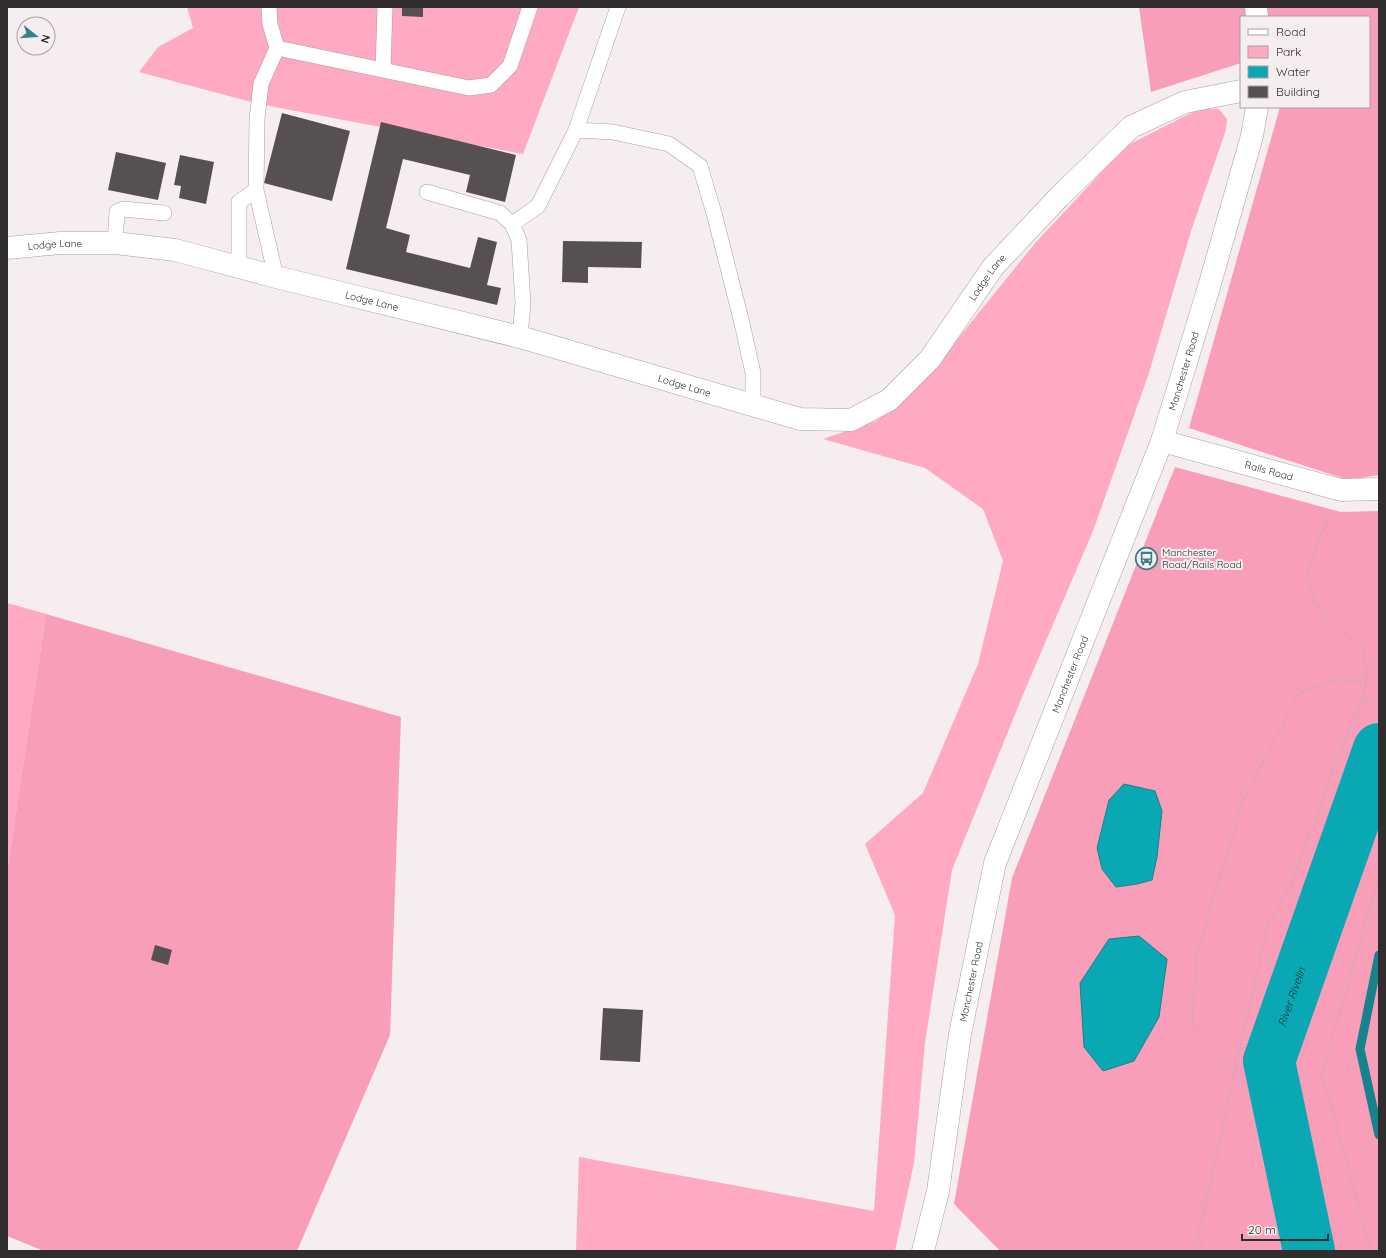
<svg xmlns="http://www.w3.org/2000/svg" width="1386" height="1258" font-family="Quicksand,sans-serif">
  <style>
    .green { fill: #ffa9c3 }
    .forest { fill: #f89eb9 }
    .water { fill: #0aa8b2; stroke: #16838a }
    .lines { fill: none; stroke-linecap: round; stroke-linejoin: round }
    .stream { stroke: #16838a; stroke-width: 9 }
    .river { stroke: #0aa8b2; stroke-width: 52 }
    .building { fill: #575052 }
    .lane-casing { stroke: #a79fa1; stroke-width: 16 }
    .street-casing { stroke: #a79fa1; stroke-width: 23 }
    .secondary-casing { stroke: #a79fa1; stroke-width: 23 }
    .primary-casing { stroke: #a79fa1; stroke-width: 23 }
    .path { stroke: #b5afb0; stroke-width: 2.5; stroke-dasharray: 1 3; stroke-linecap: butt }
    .lane { stroke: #fff; stroke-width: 15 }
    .street { stroke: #fff; stroke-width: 22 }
    .secondary { stroke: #fff; stroke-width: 22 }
    .primary { stroke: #fff; stroke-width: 22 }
    .labels { text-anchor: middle; stroke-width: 4; stroke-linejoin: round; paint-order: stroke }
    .street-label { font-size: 10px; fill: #312d2e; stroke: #f5edef }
    .poi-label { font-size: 10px; fill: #312d2e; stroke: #f5edef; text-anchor: start }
    .water-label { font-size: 11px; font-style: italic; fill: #1a3032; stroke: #f5edef }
  </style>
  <rect width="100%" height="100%" fill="#f5edef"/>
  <path class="green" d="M187,7H579L523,154L259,104L139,72L158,47L193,28Z
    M1201,108L1219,109L1227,119L1226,130L1192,228L1148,376L1093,531L1022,697L952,870L925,1043L914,1163L895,1251H576L579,1157L874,1211L895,915L865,844L923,793L978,664L1003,561L983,509L925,468L823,439L876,421L939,362L1036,242L1126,146Z
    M7,603L46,614L7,872Z"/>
  <path class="forest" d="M1139,7H1379V475L1348,480L1189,428L1280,107H1369V17H1241V63L1151,92Z
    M1175,467L1341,512L1379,511V1251H1000L954,1204L1012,878Z
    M46,614L401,717L390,1035L297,1251H44L7,1236V872Z"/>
  <path class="water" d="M1124,784L1155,791L1162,811L1157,857L1152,880L1137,884L1116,887L1102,869L1097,848L1109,800Z
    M1139,936L1167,959L1159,1017L1134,1061L1103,1071L1084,1047L1080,983L1109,939Z"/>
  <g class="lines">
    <path class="stream" d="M1368,778L1379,783
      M1379,955L1360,1049L1379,1135"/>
    <path class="river" id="s1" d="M1309,1251L1269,1061L1379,749"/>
  </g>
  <path class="building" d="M402,7H423V17L402,16Z
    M282,113L350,131L332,201L264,183Z
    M381,122L516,155L505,202L466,192L470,175L403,159L386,228L410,235L406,252L470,268L478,237L497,242L487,285L501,288L497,305L346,269Z
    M116,152L166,163L158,200L108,190Z
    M180,155L214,162L206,204L179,198L181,186L174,185Z
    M563,241L642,242L641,268L588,267V283L562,282Z
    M155,945L172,950L168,965L151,960Z
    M603,1008L643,1010L640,1062L600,1060Z"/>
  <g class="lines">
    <defs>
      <path id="lane" d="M269,7L270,24L277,48L261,84L257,119L256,190L276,277
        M277,48L469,88L491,85L510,66L530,7
        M383,70L385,7
        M576,130L613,132L669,144L700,166L714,213L741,319L753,373V404
        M427,192L500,213L512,224L519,240L523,303L520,337
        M512,224L538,206L576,130L618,7
        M115,243L117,212L123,209L164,213
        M239,267V202L256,190"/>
      <g id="street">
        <path id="s2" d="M1162,441L1341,490L1379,489"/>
      </g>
      <g id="secondary">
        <path id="s3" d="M7,248L60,243H115L175,250L276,277L520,337L800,419L851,420L889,400L930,359L993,267L1059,197L1131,127L1185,102L1241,91"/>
      </g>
      <g id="primary">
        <path d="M1256,7L1257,17"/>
        <path id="s4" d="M923,1251L938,1191L960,1034L995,863L1162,441L1209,287L1252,136L1257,107"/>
      </g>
    </defs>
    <use href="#lane" class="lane-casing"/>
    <use href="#street" class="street-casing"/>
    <use href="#secondary" class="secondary-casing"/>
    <use href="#primary" class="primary-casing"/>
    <path class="path" d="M1362,701L1379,702
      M1235,1072L1192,1025L1197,952L1244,799L1298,694L1331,680L1367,681
      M1202,1251L1198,1237L1267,928L1291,884L1349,728L1362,701L1367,681L1364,648L1331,622L1314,601L1308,572L1320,538L1330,514
      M1371,1251L1322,1073L1379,877"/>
    <use href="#lane" class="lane"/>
    <use href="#street" class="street"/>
    <use href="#secondary" class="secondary"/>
    <use href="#primary" class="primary"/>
  </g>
  <defs>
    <symbol id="bus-ring" viewBox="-11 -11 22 22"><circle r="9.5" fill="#f5edef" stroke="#388086" stroke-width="1.5"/><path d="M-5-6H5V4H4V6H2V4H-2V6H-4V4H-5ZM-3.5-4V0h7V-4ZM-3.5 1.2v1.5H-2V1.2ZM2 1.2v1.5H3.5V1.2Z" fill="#388086"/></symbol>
  </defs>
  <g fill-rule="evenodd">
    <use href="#bus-ring" x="1134" y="546" width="25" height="25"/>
  </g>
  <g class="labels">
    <g class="street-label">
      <text dy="4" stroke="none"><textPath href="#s3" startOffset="48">Lodge Lane</textPath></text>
      <text dy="4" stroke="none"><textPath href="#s3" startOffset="1068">Lodge Lane</textPath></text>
      <text dy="4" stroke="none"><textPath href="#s3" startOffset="372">Lodge Lane</textPath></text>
      <text dy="4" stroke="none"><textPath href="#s4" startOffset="922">Manchester Road</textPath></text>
      <text dy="4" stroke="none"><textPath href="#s3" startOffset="696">Lodge Lane</textPath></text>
      <text dy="4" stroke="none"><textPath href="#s2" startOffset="111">Rails Road</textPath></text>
      <text dy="4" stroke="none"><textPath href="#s4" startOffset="598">Manchester Road</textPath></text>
      <text dy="4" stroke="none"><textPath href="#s4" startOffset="274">Manchester Road</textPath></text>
    </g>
    <g class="poi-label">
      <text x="1162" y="556">Manchester<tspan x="1162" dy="12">Road/Rails Road</tspan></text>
    </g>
    <g class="water-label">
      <text dy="4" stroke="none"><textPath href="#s1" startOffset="262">River Rivelin</textPath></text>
    </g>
  </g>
  <rect width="1386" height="1258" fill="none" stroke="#312d2e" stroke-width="16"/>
  <rect x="1240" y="16" width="130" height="92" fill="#f5edef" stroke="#a7a0a2"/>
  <rect x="1248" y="29" width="20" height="6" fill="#ffffff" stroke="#a7a0a2"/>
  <text x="1276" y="36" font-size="12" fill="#312d2e">Road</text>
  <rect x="1248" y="46" width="20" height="12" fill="#ffa9c3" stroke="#a7a0a2"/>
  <text x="1276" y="56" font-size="12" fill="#312d2e">Park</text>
  <rect x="1248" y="66" width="20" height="12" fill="#0aa8b2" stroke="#a7a0a2"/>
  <text x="1276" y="76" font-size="12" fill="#312d2e">Water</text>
  <rect x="1248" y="86" width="20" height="12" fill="#575052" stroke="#a7a0a2"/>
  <text x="1276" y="96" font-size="12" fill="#312d2e">Building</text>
  <g transform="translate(36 36) rotate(107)"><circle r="19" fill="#f5edef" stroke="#a7a0a2"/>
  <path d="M0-3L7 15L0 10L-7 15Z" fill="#388086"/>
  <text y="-6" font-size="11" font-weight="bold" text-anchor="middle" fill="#312d2e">N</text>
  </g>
  <path d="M1242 1234v6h86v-6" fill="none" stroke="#312d2e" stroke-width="2"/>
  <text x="1248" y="1234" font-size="12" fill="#312d2e" stroke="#f5edef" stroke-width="3" paint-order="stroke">20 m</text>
</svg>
